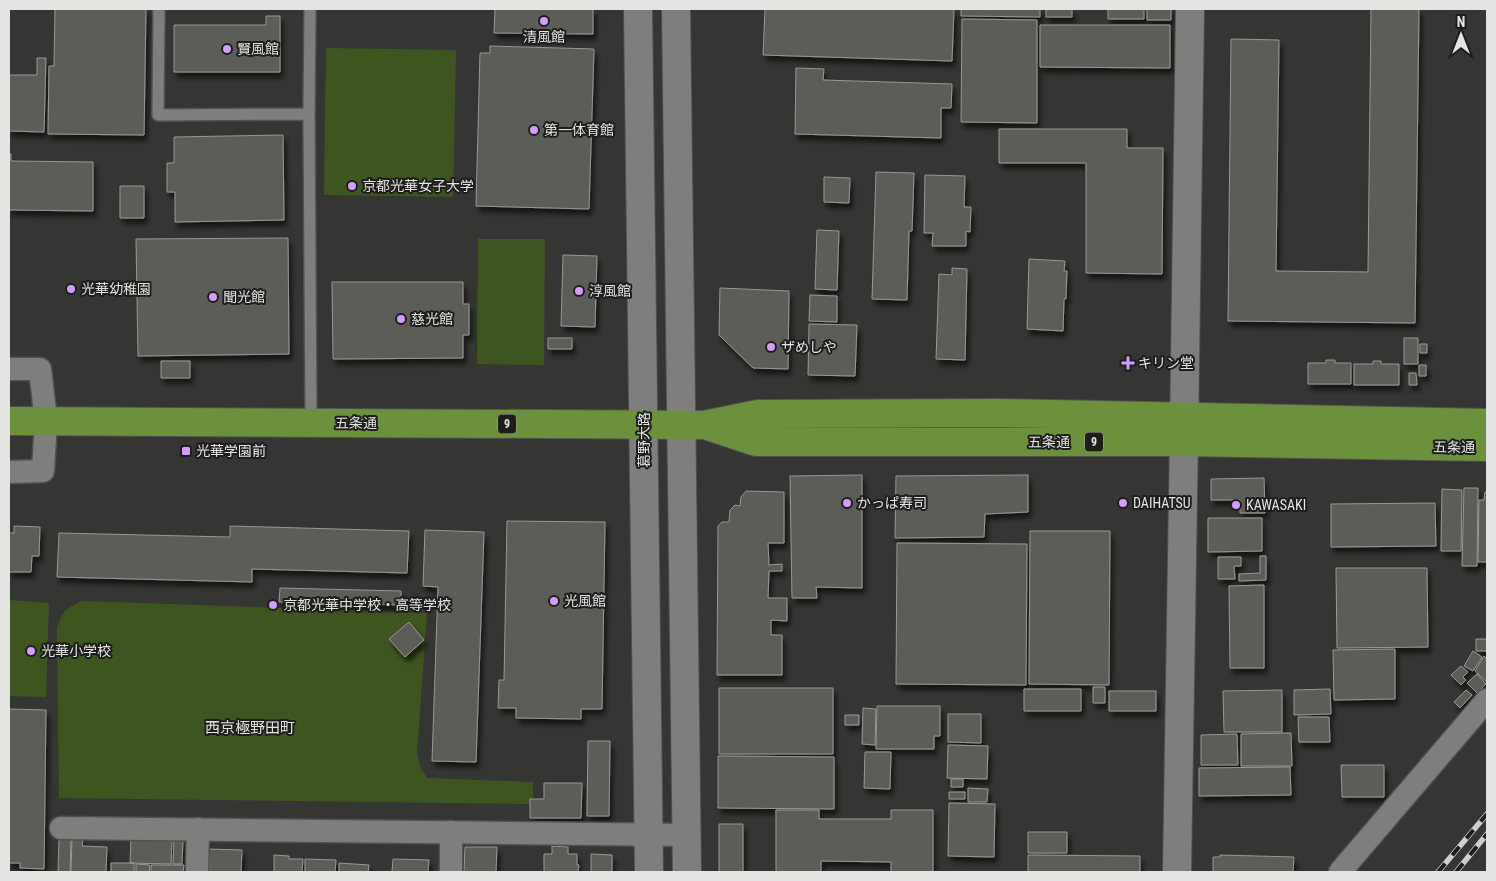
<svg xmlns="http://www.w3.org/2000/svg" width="1496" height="881" font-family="'Roboto Condensed','Noto Sans JP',sans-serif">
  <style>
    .green { fill: #3f5520 }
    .building { fill: #5b5c59; stroke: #979895; filter: url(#shadow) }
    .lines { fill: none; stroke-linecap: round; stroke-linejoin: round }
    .lane-casing { stroke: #51524f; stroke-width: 14 }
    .street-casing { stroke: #51524f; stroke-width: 25 }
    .secondary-casing { stroke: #51524f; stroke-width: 30 }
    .highway-casing { stroke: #51524f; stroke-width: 30 }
    .lane { stroke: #7e7f7c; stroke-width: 11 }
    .street { stroke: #7e7f7c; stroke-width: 22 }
    .secondary { stroke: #7e7f7c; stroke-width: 28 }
    .highway { stroke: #6d903d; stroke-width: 28 }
    .rail-casing { stroke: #cfd0ce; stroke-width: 5.5 }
    .rail { stroke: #1d1e1c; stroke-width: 4; stroke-dasharray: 11; stroke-linecap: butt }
    .poi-dot { fill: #d29dfd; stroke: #1d1e1c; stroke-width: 2 }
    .labels { text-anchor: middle; stroke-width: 4; stroke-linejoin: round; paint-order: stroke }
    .shield { fill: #1d1e1c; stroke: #a8a9a7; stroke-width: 1 }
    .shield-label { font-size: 12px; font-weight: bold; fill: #e4e5e3 }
    .poi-label { font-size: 14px; fill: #e4e5e3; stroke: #1d1e1c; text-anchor: start }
    .street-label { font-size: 14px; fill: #e4e5e3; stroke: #1d1e1c }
    .neighbourhood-label { font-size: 15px; fill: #e4e5e3; stroke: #1d1e1c }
  </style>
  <defs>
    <filter id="shadow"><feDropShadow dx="3" dy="5.5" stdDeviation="2.5" flood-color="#0009"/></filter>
  </defs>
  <rect width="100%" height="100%" fill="#353634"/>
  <path class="green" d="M326,48L456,50L453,197L324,195Z
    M478,239H545L544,365L477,364Z
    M9,600L49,603L46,697L9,696Z
    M82,601L427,613L417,753L421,769L427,778L533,782V804L59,798L57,628C62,612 66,608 82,601Z"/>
  <path class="building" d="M55,9H146L144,135L48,134L49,66H54Z
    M495,9H593V34L494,33Z
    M765,9H954L952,61L763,55Z
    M961,9H1040V17L961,16Z
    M1046,9H1072V17H1046Z
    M1108,9H1144V19H1108Z
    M1147,9H1171V20H1147Z
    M1371,9H1419L1415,323L1228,321L1231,39L1279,40L1276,271L1368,272Z
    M266,16H280V72H174V25H266Z
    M962,19L1037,20V123L961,122Z
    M1040,25H1170V68L1040,67Z
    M490,46L594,49L589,209L476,206L480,53H490Z
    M37,58H46L44,132L9,131V75H37Z
    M796,68L824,69L823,80L952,84L951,108H941V138L795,134Z
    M999,129H1127V148H1163L1162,274L1086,273V163H999Z
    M283,135L284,220L175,222V192H167V163H174V137Z
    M9,154H11V161L93,162V211L10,210L9,212Z
    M876,172L914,173L912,231H909L907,300L872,299Z
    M925,175L965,176L964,207H971L970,232L966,231V246H932L933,233H924Z
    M824,177L850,178L849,203L824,202Z
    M120,186H144V218H120Z
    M817,230L839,231L837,290L815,289Z
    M288,238L289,354L138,356L136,239Z
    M563,255L597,256L595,327L561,326Z
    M1029,259L1065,261L1064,271H1067L1066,299H1064L1063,331L1027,329Z
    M952,268L967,269L965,360L936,359L939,274L952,275Z
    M332,282H463V304H469V335H463V358L333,359Z
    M720,288L789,291L788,369L753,368L719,335Z
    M810,295L837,296V322L809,321Z
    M809,324L857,325L855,376L808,375Z
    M548,338H572V349H548Z
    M1404,338H1418V364H1404Z
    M1420,344H1427V353H1420Z
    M1326,360H1335V363H1351V384H1308V363H1326Z
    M161,361H190V378H161Z
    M1373,361H1381V364H1399V385H1354V364H1373Z
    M1419,365H1426V376H1419Z
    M1409,373H1416L1417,385H1409Z
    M862,475V588L816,587L817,598H792L790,476Z
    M1028,475V512L985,514L984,537L895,538L896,476Z
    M1264,478L1265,513H1240V500H1211V479Z
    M1464,488H1478L1477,566H1462Z
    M1442,489L1462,490L1461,551H1441Z
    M746,491L784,492V543H768L769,565L782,564V571H769L768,598H787V621L771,620V635H782V675H717L718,526L722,522H729L730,510L735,505L740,506L741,497Z
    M1485,492H1487V562H1478L1479,500H1484Z
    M1435,503L1436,546L1331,547V504Z
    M1208,518H1262V551L1208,552Z
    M507,521L605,522L602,709H581V719L516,718V708H498L499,680H504Z
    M14,526L40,527L39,556H32L31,572H9V533H14Z
    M230,526L409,531L407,573L252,569V582L57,577L59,533L230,537Z
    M425,530L484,532L476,762L432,761L438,587L423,586Z
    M1030,531H1110L1109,685L1029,684Z
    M897,543L1027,544L1026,685L896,684Z
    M1260,556H1266V580L1239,581V574L1260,573Z
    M1218,557H1241V566H1234L1235,579H1218Z
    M1336,568H1427L1428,647L1337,648Z
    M1264,585V668H1230L1229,586Z
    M280,588L401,591V605L279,602Z
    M409,622L424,640L405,657L389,639Z
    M1476,639H1487V651H1476Z
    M1395,649V699L1334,700L1333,650Z
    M1473,651L1482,657L1473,671L1464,666Z
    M1484,656L1487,659V682L1475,671Z
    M1461,666L1468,672L1463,677L1466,680L1461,685L1451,675Z
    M1477,674L1486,684L1477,693L1467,683Z
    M1093,687H1105V703H1093Z
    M719,688H833V754H719Z
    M1024,689H1081V711H1024Z
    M1330,689L1331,714L1294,715V690Z
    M1282,690V732H1224L1223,691Z
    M1466,690L1472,695L1460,708L1454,702Z
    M1109,691H1156V711H1109Z
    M877,706H940V736H934V749H876Z
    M863,708L876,709L875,745L862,744Z
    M9,709L46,710L44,869L20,868V863H9Z
    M948,714H981V743L948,742Z
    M845,715H859V725H845Z
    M1298,717H1329L1330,742H1299Z
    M1291,733L1292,766H1241V734Z
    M1237,734L1238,765H1201V735Z
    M588,741H610L609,816H587Z
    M948,745L988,746L987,779L947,778Z
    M865,752H891L890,789L864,788Z
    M718,756L834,757V809L718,808Z
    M1341,765H1384V797H1342Z
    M1290,767L1291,795L1199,796V768Z
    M951,779H963V787H951Z
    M544,783H582L581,818H530V799H544Z
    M968,788L988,789L987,802H968Z
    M949,792H965V799H949Z
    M949,803L995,804L994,857L948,856Z
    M776,810H819V819H891V810H933V872H891V862L821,861V872H776Z
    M719,824H743V872H719Z
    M1028,832H1067V853H1028Z
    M72,838L83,839L82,846L107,847L106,872H71Z
    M59,839H71L70,872H58Z
    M131,839L172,840L171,864L130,863Z
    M174,840H183L182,864H173Z
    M552,846L568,847V854H577V865H579L578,872H544V854H552Z
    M465,847H497L496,872H464Z
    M209,849L242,850L241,872H209Z
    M591,854L612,855V872H591Z
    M274,855L289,856V859H303L302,872H274Z
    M1028,855L1140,856V872H1028Z
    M1220,855L1294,857L1293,872H1213V857H1220Z
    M305,859L336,860L335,872H305Z
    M393,859L429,860L428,872H376H392Z
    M111,863H134V872H111Z
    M339,863L369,865L368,872H339Z
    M136,864L150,865L149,872H136Z
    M151,865H184L183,872H151Z"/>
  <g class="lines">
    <defs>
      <path id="lane" d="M159,9L158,115L309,114L311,423
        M309,114L310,9"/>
      <path id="street" d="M9,369H40L46,421L43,471L9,472
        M61,828L687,835
        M197,872L198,829
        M451,872V832
        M1340,872L1487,700"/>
      <path id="secondary" d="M638,9L649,872
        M676,9L687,872
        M1177,872C1181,584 1187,297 1190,9"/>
      <path id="highway" d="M9,421L704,425L758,414L998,413L1487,423
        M705,425L756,442H1184L1487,447"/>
    </defs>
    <use href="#lane" class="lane-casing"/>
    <use href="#street" class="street-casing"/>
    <use href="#secondary" class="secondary-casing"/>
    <use href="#highway" class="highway-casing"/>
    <use href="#lane" class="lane"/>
    <use href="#street" class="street"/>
    <use href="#secondary" class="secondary"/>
    <use href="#highway" class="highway"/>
    <defs>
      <path id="rail" d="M1438,872L1487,814
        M1456,872L1487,834"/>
    </defs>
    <use href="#rail" class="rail-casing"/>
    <use href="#rail" class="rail"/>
  </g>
  <g class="poi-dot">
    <circle cx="544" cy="21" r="5"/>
    <circle cx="227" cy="49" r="5"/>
    <circle cx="534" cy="130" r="5"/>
    <circle cx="352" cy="186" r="5"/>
    <circle cx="71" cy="289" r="5"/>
    <circle cx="579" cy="291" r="5"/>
    <circle cx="213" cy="297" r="5"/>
    <circle cx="401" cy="319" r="5"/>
    <circle cx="771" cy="347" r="5"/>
    <path d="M1125.5 355.5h5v5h5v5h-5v5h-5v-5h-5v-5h5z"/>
    <rect x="181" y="446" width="10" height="10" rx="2.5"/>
    <circle cx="847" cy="503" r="5"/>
    <circle cx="1123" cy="503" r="5"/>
    <circle cx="1236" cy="505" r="5"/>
    <circle cx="554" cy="601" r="5"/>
    <circle cx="273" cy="605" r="5"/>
    <circle cx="31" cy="651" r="5"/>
  </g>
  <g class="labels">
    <g class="shield">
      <rect x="498" y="414.5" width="18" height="19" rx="4"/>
      <rect x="1085" y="432.5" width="18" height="19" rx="4"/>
    </g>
    <g class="shield-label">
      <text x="507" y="428">9</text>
      <text x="1094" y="446">9</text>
    </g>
    <g class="poi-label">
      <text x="544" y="42" text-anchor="middle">清風館</text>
      <text x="237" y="54">賢風館</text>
      <text x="544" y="135">第一体育館</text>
      <text x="362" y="191">京都光華女子大学</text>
      <text x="81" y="294">光華幼稚園</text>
      <text x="589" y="296">淳風館</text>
      <text x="223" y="302">聞光館</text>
      <text x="411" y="324">慈光館</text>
      <text x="781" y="352">ザめしや</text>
      <text x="1138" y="368">キリン堂</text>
      <text x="196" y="456">光華学園前</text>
      <text x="857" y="508">かっぱ寿司</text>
      <text x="1133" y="508">DAIHATSU</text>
      <text x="1246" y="510">KAWASAKI</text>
      <text x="564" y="606">光風館</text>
      <text x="283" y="610">京都光華中学校・高等学校</text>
      <text x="41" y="656">光華小学校</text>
    </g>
    <g class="street-label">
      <text x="356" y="428">五条通</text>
      <text transform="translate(644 440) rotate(-90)" y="5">葛野大路</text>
      <text x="1049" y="447">五条通</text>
      <text transform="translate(1454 447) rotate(1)" y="5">五条通</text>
    </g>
    <g class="neighbourhood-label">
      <text x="250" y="733">西京極野田町</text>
    </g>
  </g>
  <rect width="1496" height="881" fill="none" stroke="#e4e5e3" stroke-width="20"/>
  <g transform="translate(1461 35)" stroke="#1d1e1c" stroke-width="4" paint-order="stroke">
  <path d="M0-4L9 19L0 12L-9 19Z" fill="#e4e5e3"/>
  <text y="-8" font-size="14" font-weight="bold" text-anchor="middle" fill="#e4e5e3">N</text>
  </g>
</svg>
